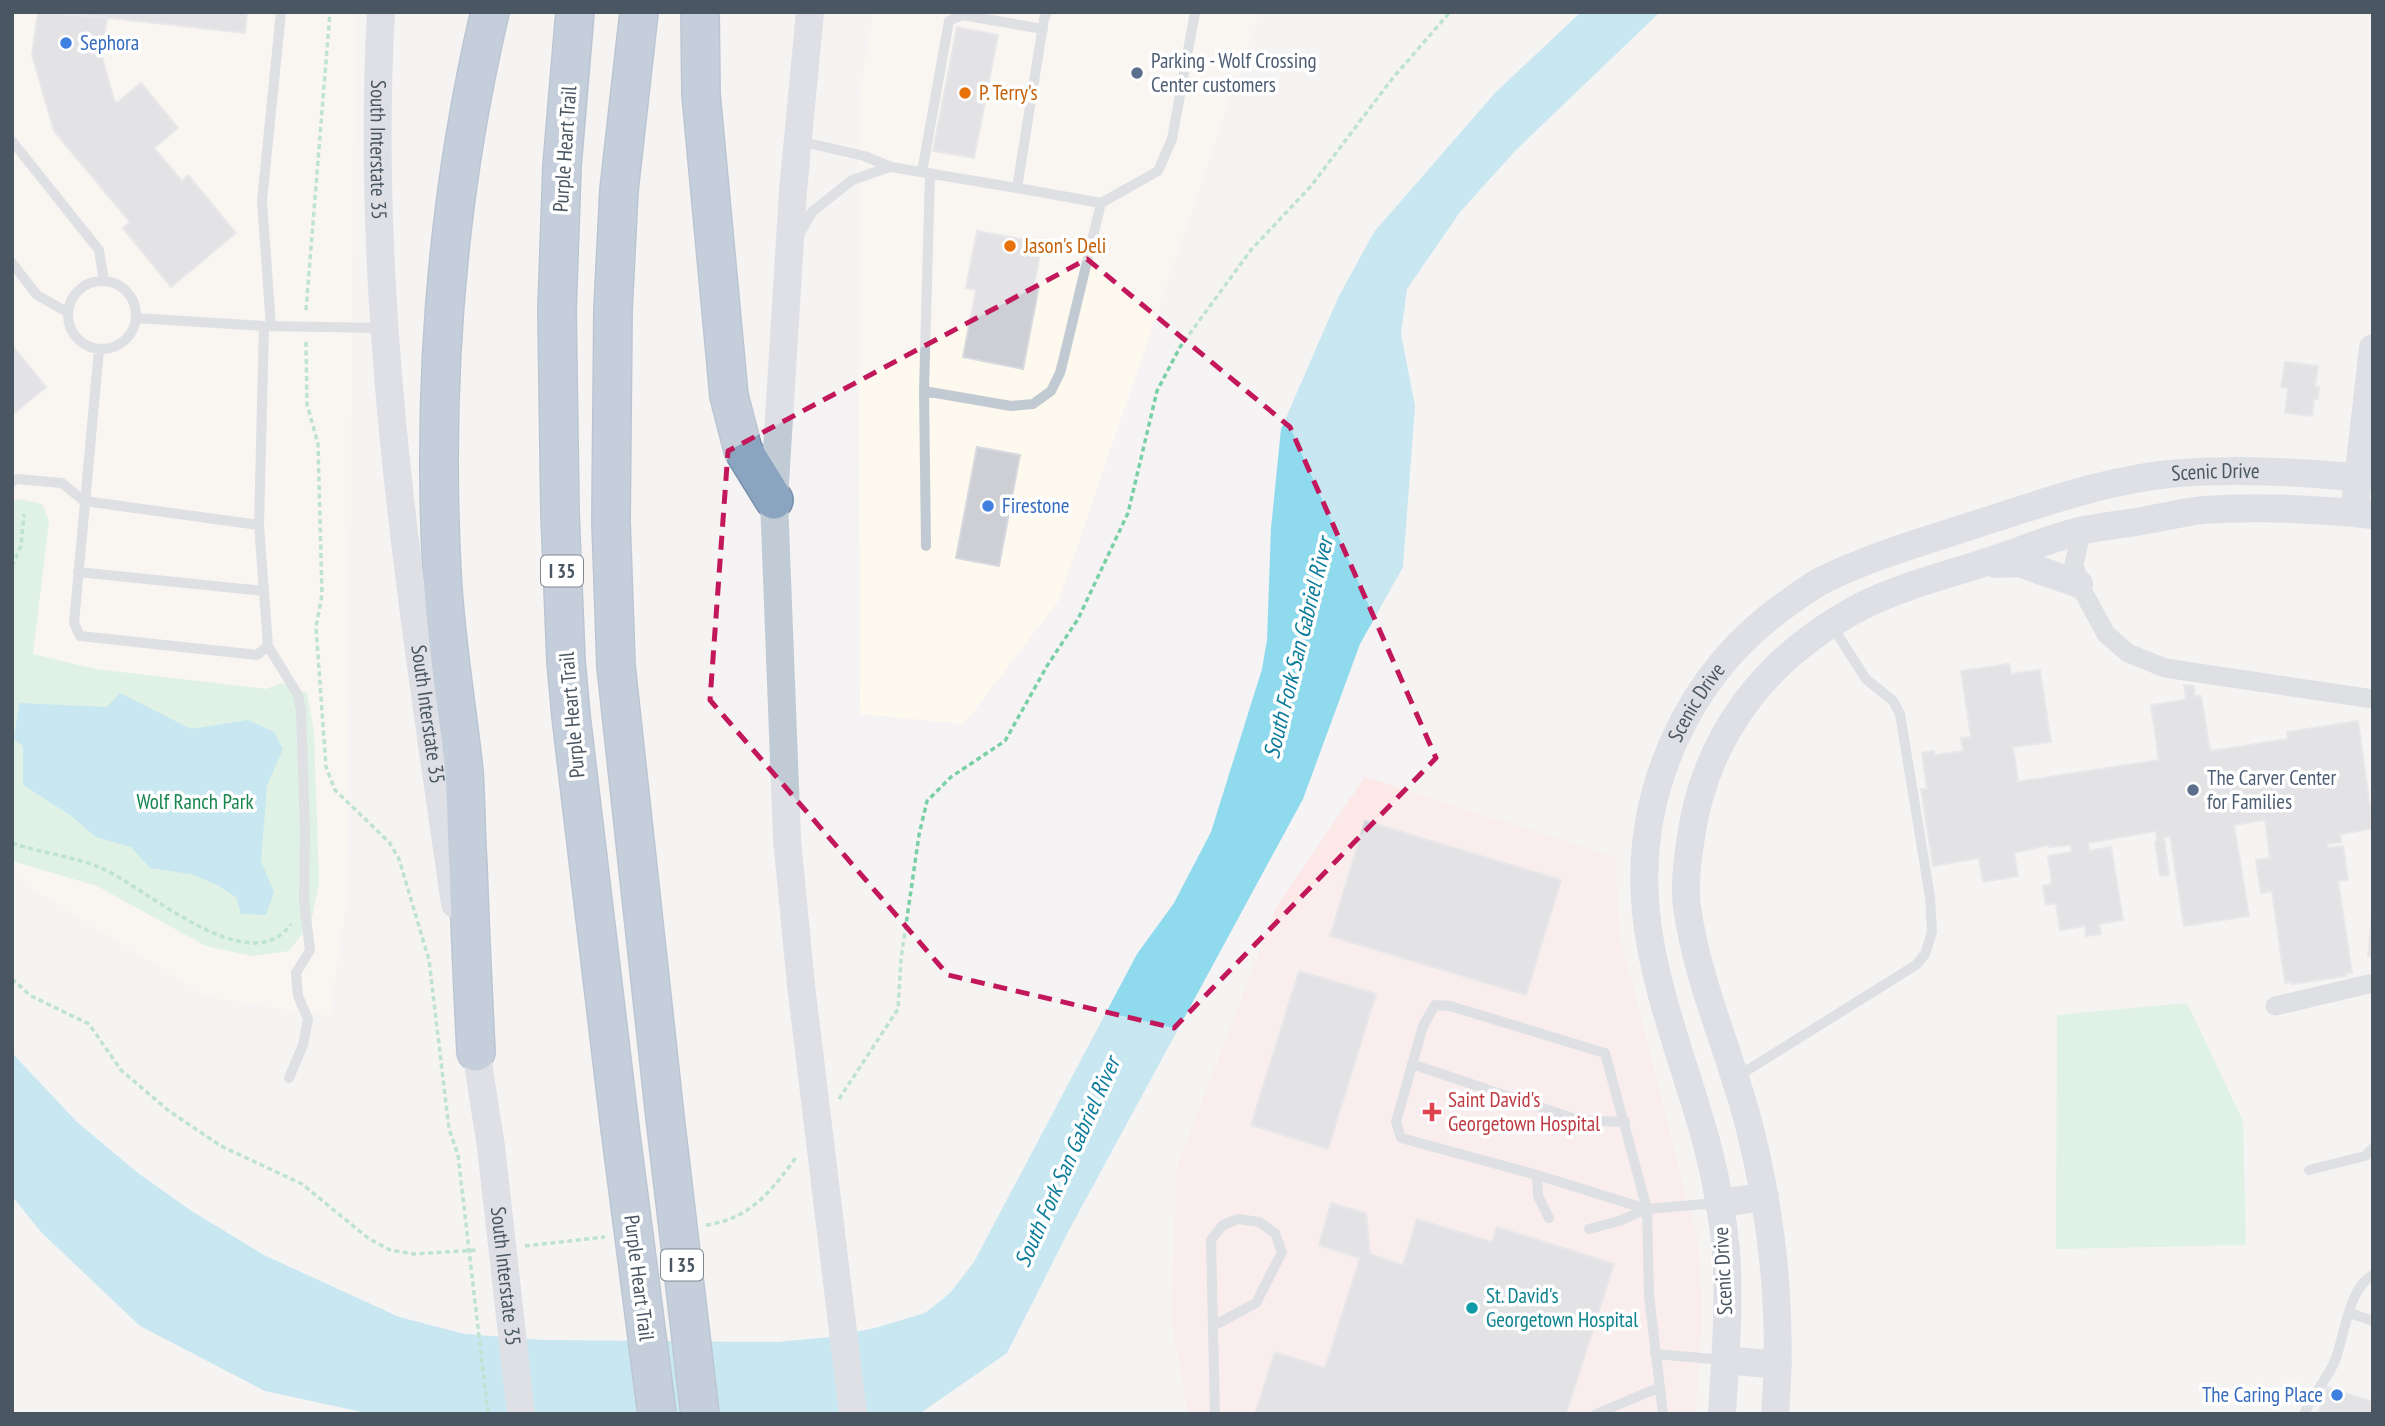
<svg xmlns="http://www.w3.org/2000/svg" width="2385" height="1426" font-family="'PT Sans Narrow',sans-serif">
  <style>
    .commercial { fill: #fdf9ef }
    .medical { fill: #fce8e6 }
    .green { fill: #c3f1d5 }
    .water { fill: #90daee }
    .building { fill: #cdcfd5; stroke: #d7d9de; stroke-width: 2 }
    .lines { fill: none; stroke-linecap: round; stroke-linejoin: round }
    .highway-casing { stroke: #7690ad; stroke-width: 40 }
    .path { stroke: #7ad0a6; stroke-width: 3.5; stroke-dasharray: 5 3.5; stroke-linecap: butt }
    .lane { stroke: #c1cad2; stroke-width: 10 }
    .street { stroke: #c1cad2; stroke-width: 19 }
    .secondary { stroke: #c1cbd6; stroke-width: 28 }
    .highway { stroke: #8ba5c1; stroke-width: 37 }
    .highway-bridge-casing { stroke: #7690ad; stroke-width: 40; stroke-linecap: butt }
    .path-bridge { stroke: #7ad0a6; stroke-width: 3.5; stroke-dasharray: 5 3.5; stroke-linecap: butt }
    .secondary-bridge { stroke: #c1cbd6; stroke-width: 28 }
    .highway-bridge { stroke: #8ba5c1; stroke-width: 37 }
    .marked { fill: none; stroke: #c2185b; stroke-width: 5; stroke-dasharray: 14 9; stroke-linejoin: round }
    .shop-dot { fill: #3f7fe0; stroke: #fff; stroke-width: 2.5 }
    .service-dot { fill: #5c6f8a; stroke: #fff; stroke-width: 2.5 }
    .food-dot { fill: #e8710a; stroke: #fff; stroke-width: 2.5 }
    .health-dot { fill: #e0444e; stroke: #fff; stroke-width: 2.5 }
    .culture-dot { fill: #0f9aa8; stroke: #fff; stroke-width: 2.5 }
    .labels { text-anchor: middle; stroke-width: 7; stroke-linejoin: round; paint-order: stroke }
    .shield { fill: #fff; stroke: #808990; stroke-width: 2 }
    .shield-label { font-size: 19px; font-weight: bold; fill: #4a5661 }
    .shop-label { font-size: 21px; fill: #366cbe; stroke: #fff; text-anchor: start }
    .service-label { font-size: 21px; fill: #4e5e75; stroke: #fff; text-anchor: start }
    .food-label { font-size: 21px; fill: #c56008; stroke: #fff; text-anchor: start }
    .street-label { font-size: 21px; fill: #4a5661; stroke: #fff }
    .park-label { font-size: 21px; fill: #17864f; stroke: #fff }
    .health-label { font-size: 21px; fill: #be3a42; stroke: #fff; text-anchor: start }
    .culture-label { font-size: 21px; fill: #0d838f; stroke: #fff; text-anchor: start }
    .water-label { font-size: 23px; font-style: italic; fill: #0c7c9b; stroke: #fff }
  </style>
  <rect width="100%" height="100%" fill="#f5f3f3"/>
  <path class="commercial" d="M12,12H355L347,900L330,1016L207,997L28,886L12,872Z
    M873,12H1260L1059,600L964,724L860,714L858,102Z"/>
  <path class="medical" d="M1365,777L1615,857L1620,937L1698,1240L1703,1315L1695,1414H1188L1171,1318L1177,1166L1277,906Z"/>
  <path class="green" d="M19,499L42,504L49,521L33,654L95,669L266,689L281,683L307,693L314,731L319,882L311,923L289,951L252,956L206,946L97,886L12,861V502Z
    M2187,1003L2243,1121L2246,1245L2056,1249L2057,1015Z"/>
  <path class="water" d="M1581,12H1660L1515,151L1460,212L1407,289L1401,334L1415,406L1403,567L1360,644L1303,799L1068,1232L1007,1353L919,1414H371L265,1391L140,1326L41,1232L12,1196V1053L77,1122L138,1173L190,1210L264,1255L399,1317L465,1334L544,1340L777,1342L831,1337L875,1328L925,1313L950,1293L974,1262L1137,954L1174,903L1211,832L1262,669L1267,640L1271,528L1281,429L1338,298L1374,232L1495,93Z
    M120,693L191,729L248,720L274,732L283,749L267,786L261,861L274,892L266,915L241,914L236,897L217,885L191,874L150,868L131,847L96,837L70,815L23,785V746L14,739L19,703L107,707Z"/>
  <path class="building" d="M38,12L107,18L102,57L114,100L117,103L141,83L178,128L154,148L182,181L188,175L236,233L171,287L123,228L130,222L54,131L32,55Z
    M56,12H247L245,33Z
    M957,27L998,35L974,158L933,151Z
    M977,231L1042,243L1034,285L1039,286L1023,369L963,357L976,290L966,288Z
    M12,345L46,387L12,415Z
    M2285,362L2318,366L2315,387H2319L2318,399H2314L2312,416L2285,413L2288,388L2281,387Z
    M977,447L1020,455L999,566L956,558Z
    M2009,664L2011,674L2040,670L2051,742L2013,747L2018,780L2015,782L2159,760L2151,705L2184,700L2186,698L2184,685L2194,686L2195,696H2201L2210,751L2288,739L2287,732L2358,721L2373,829L2340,834L2341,842L2327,844L2328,848L2343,846L2348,880L2338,881L2352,973H2346V976L2292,984V982L2285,983L2272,891L2261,893L2256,860L2270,858L2265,820L2234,825L2249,916L2184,926L2170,836L2164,837L2169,875L2160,876L2155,842H2157L2156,831L2088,843L2089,851L2111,847L2123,920L2099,924L2101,934L2086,936L2085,926L2060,930L2056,903L2046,905L2043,886L2052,884L2048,856L2072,852L2071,845L2049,847V845L2014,853L2018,876L1983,882L1979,858L1933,866L1921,789H1927L1922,753L1934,751L1935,755L1963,751L1961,738L1971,737L1961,671Z
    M1365,821L1561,880L1526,995L1330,936Z
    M2372,917H2373V956H2368Z
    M1299,971L1376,994L1328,1149L1251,1125Z
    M1331,1203L1366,1213L1370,1254L1403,1265L1417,1219L1492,1242L1497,1227L1614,1264L1566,1414H1255L1275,1352L1325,1368L1360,1258L1319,1245Z
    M2327,1387L2373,1402V1414H2318Z"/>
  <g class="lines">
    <defs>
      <path id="highway" d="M575,12L562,166L557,310L560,513L566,661L571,716L620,1128
        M639,12L619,190L613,309L611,521L616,666L665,1117
        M700,12L701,94L729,396L743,450L774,500
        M476,1052C473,990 470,929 468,867C466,836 466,804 464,772C457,706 445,639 442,573C432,385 447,195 490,12"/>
    </defs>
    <use href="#highway" class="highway-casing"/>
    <path class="path" d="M306,310L330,12
      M306,342L307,404L318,444L322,595L316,627L326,767L335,790L389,842L399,859L429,960L449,1129L458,1155
      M12,566L21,546L24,514
      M12,843C41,853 73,856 101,868C146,887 249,983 291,924
      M12,979L31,996L89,1024L121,1070L169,1111L221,1146L302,1184L368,1238L390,1250L414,1254L479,1250
      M839,1099L898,1009L901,959L919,835L927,801L951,777L1005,741L1047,666L1078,619L1128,513L1157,391L1180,347L1251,250L1311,186L1392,79L1450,12
      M706,1225C751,1219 772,1190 797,1156
      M525,1246L605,1237"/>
    <path class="lane" d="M1047,12L1044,19L1017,188L1101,203L1158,171L1172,139L1195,12
      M12,141L99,250L104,281
      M799,141L864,156L891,167L1017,188
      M922,172L949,21L962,15L1043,29
      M799,235L812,212L852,180L890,167
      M12,263L37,295L67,312
      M68 315a34 34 0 1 1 68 0a34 34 0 1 1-68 0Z
      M136,318L264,326
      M271,326L262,201L281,12
      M99,349L74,623L80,636L257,655L268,646L259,525
      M924,391L1011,406L1033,404L1051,391L1060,373L1066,349L1101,203
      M12,482L17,479L62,483L84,501L259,525L264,326L383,328
      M926,546L924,391L930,173
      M78,572L264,591
      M268,646L298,695L301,710L305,832L304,901L310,950L296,973L298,996L308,1019L303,1045L289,1078
      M1412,1064L1578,1120L1625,1122
      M1738,1076L1916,965L1925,954L1932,932L1930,897L1900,714L1893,701L1866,679L1832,626
      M2309,1170L2365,1156L2373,1148
      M1537,1175L1538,1196L1549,1218
      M1647,1209L1537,1175L1401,1138L1396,1122L1423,1026L1435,1005L1450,1006L1605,1053L1647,1209L1717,1203
      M1647,1209L1649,1295L1663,1414
      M1589,1229L1619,1221L1647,1209
      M2350,1313L2373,1321
      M1213,1326L1256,1303L1282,1252L1275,1233L1259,1222L1238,1219L1223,1225L1211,1240L1215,1414
      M1655,1354L1724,1360
      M1596,1414L1660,1387
      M2304,1414C2312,1396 2326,1380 2334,1363C2345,1338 2347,1289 2373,1275"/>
    <path class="street" d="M2082,530L2074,564L2079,584L2106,634L2128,653L2165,668L2373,699
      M2275,1006L2373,983"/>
    <g class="secondary">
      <path id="s1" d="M381,12C364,311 413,610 455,904"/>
      <path d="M2356,497L2373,348"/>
      <path d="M1996,564L2019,563L2079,584"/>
      <path d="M801,985L787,839L774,500L793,191L810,12"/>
      <path d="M473,1031L491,1147"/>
      <path d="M1718,1203L1765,1197"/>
      <path d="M1725,1360L1778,1365"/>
      <path id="s2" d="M1722,1414C1725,1360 1730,1304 1726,1251C1723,1218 1716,1180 1708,1148C1688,1072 1653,989 1646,912C1634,791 1689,672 1788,603C1800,595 1812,585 1825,579C1876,554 1932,539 1986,521C2049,501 2113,478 2180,473C2243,468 2309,473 2373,479"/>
      <path d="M1775,1414C1783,1317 1773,1219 1749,1125C1730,1052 1697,981 1687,907C1684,886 1687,863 1690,843C1704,736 1766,656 1862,606C1901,586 1954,573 1996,559C2025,549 2054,537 2084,530C2104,526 2126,524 2147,520C2165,517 2184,512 2203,510C2259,506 2317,509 2373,515"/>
    </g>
    <use href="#highway" class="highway"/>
    <defs>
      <path id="highway-bridge" d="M665,1117L700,1414
        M620,1128L657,1414"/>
    </defs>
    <use href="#highway-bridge" class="highway-bridge-casing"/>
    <path class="path-bridge" d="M458,1155L488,1414"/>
    <g class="secondary-bridge">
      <path d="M801,985L853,1414"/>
      <path id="s3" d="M491,1147L521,1414"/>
    </g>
    <use href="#highway-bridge" class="highway-bridge"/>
  </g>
  <path d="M0 0H2385V1426H0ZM1087,259L1290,427L1436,758L1174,1028L948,975L710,700L728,451Z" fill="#f5f3f3" fill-opacity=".55" fill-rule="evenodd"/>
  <path class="marked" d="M1087,259L1290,427L1436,758L1174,1028L948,975L710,700L728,451Z"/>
  <g class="shop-dot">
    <circle cx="66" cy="43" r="7"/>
    <circle cx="988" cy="506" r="7"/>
    <circle cx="2337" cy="1395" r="7"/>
  </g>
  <g class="service-dot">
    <circle cx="1137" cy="73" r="7"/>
    <circle cx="2193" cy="790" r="7"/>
  </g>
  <g class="food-dot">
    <circle cx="965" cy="93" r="7"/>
    <circle cx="1010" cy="246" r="7"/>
  </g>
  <path class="health-dot" d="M1428.5 1101.5h7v7h7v7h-7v7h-7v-7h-7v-7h7z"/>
  <circle class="culture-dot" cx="1472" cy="1308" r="7"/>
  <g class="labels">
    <g class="shield">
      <rect x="541" y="555.5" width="42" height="31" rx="5"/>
      <rect x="661" y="1249.5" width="42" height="31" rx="5"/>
    </g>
    <g class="shield-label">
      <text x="562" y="578">I 35</text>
      <text x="682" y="1272">I 35</text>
    </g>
    <g class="shop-label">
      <text x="80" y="50">Sephora</text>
      <text x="1002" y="513">Firestone</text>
      <text x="2323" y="1402" text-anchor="end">The Caring Place</text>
    </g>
    <g class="service-label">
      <text x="1151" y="68">Parking - Wolf Crossing<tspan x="1151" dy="24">Center customers</tspan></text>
      <text x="2207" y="785">The Carver Center<tspan x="2207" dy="24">for Families</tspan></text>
    </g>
    <g class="food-label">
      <text x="979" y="100">P. Terry's</text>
      <text x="1024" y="253">Jason's Deli</text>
    </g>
    <g class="street-label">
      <text transform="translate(565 149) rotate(-86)" y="7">Purple Heart Trail</text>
      <text dy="7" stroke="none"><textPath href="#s1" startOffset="138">South Interstate 35</textPath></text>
      <text dy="7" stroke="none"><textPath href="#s2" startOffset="1320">Scenic Drive</textPath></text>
      <text dy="7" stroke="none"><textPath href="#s2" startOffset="732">Scenic Drive</textPath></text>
      <text dy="7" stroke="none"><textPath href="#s1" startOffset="705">South Interstate 35</textPath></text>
      <text transform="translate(572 715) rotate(-95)" y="7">Purple Heart Trail</text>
      <text transform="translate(1723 1271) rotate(-93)" y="7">Scenic Drive</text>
      <text dy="7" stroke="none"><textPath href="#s3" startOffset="130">South Interstate 35</textPath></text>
      <text transform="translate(639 1278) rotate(83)" y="7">Purple Heart Trail</text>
    </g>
    <g class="park-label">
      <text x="195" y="809">Wolf Ranch Park</text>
    </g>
    <g class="health-label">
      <text x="1448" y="1107">Saint David's<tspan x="1448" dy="24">Georgetown Hospital</tspan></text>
    </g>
    <g class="culture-label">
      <text x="1486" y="1303">St. David's<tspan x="1486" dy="24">Georgetown Hospital</tspan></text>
    </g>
    <g class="water-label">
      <text transform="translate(1298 648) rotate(-76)" y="8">South Fork San Gabriel River</text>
      <text transform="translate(1067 1162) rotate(-66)" y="8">South Fork San Gabriel River</text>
    </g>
  </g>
  <rect width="2385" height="1426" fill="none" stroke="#4a5661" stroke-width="28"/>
</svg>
